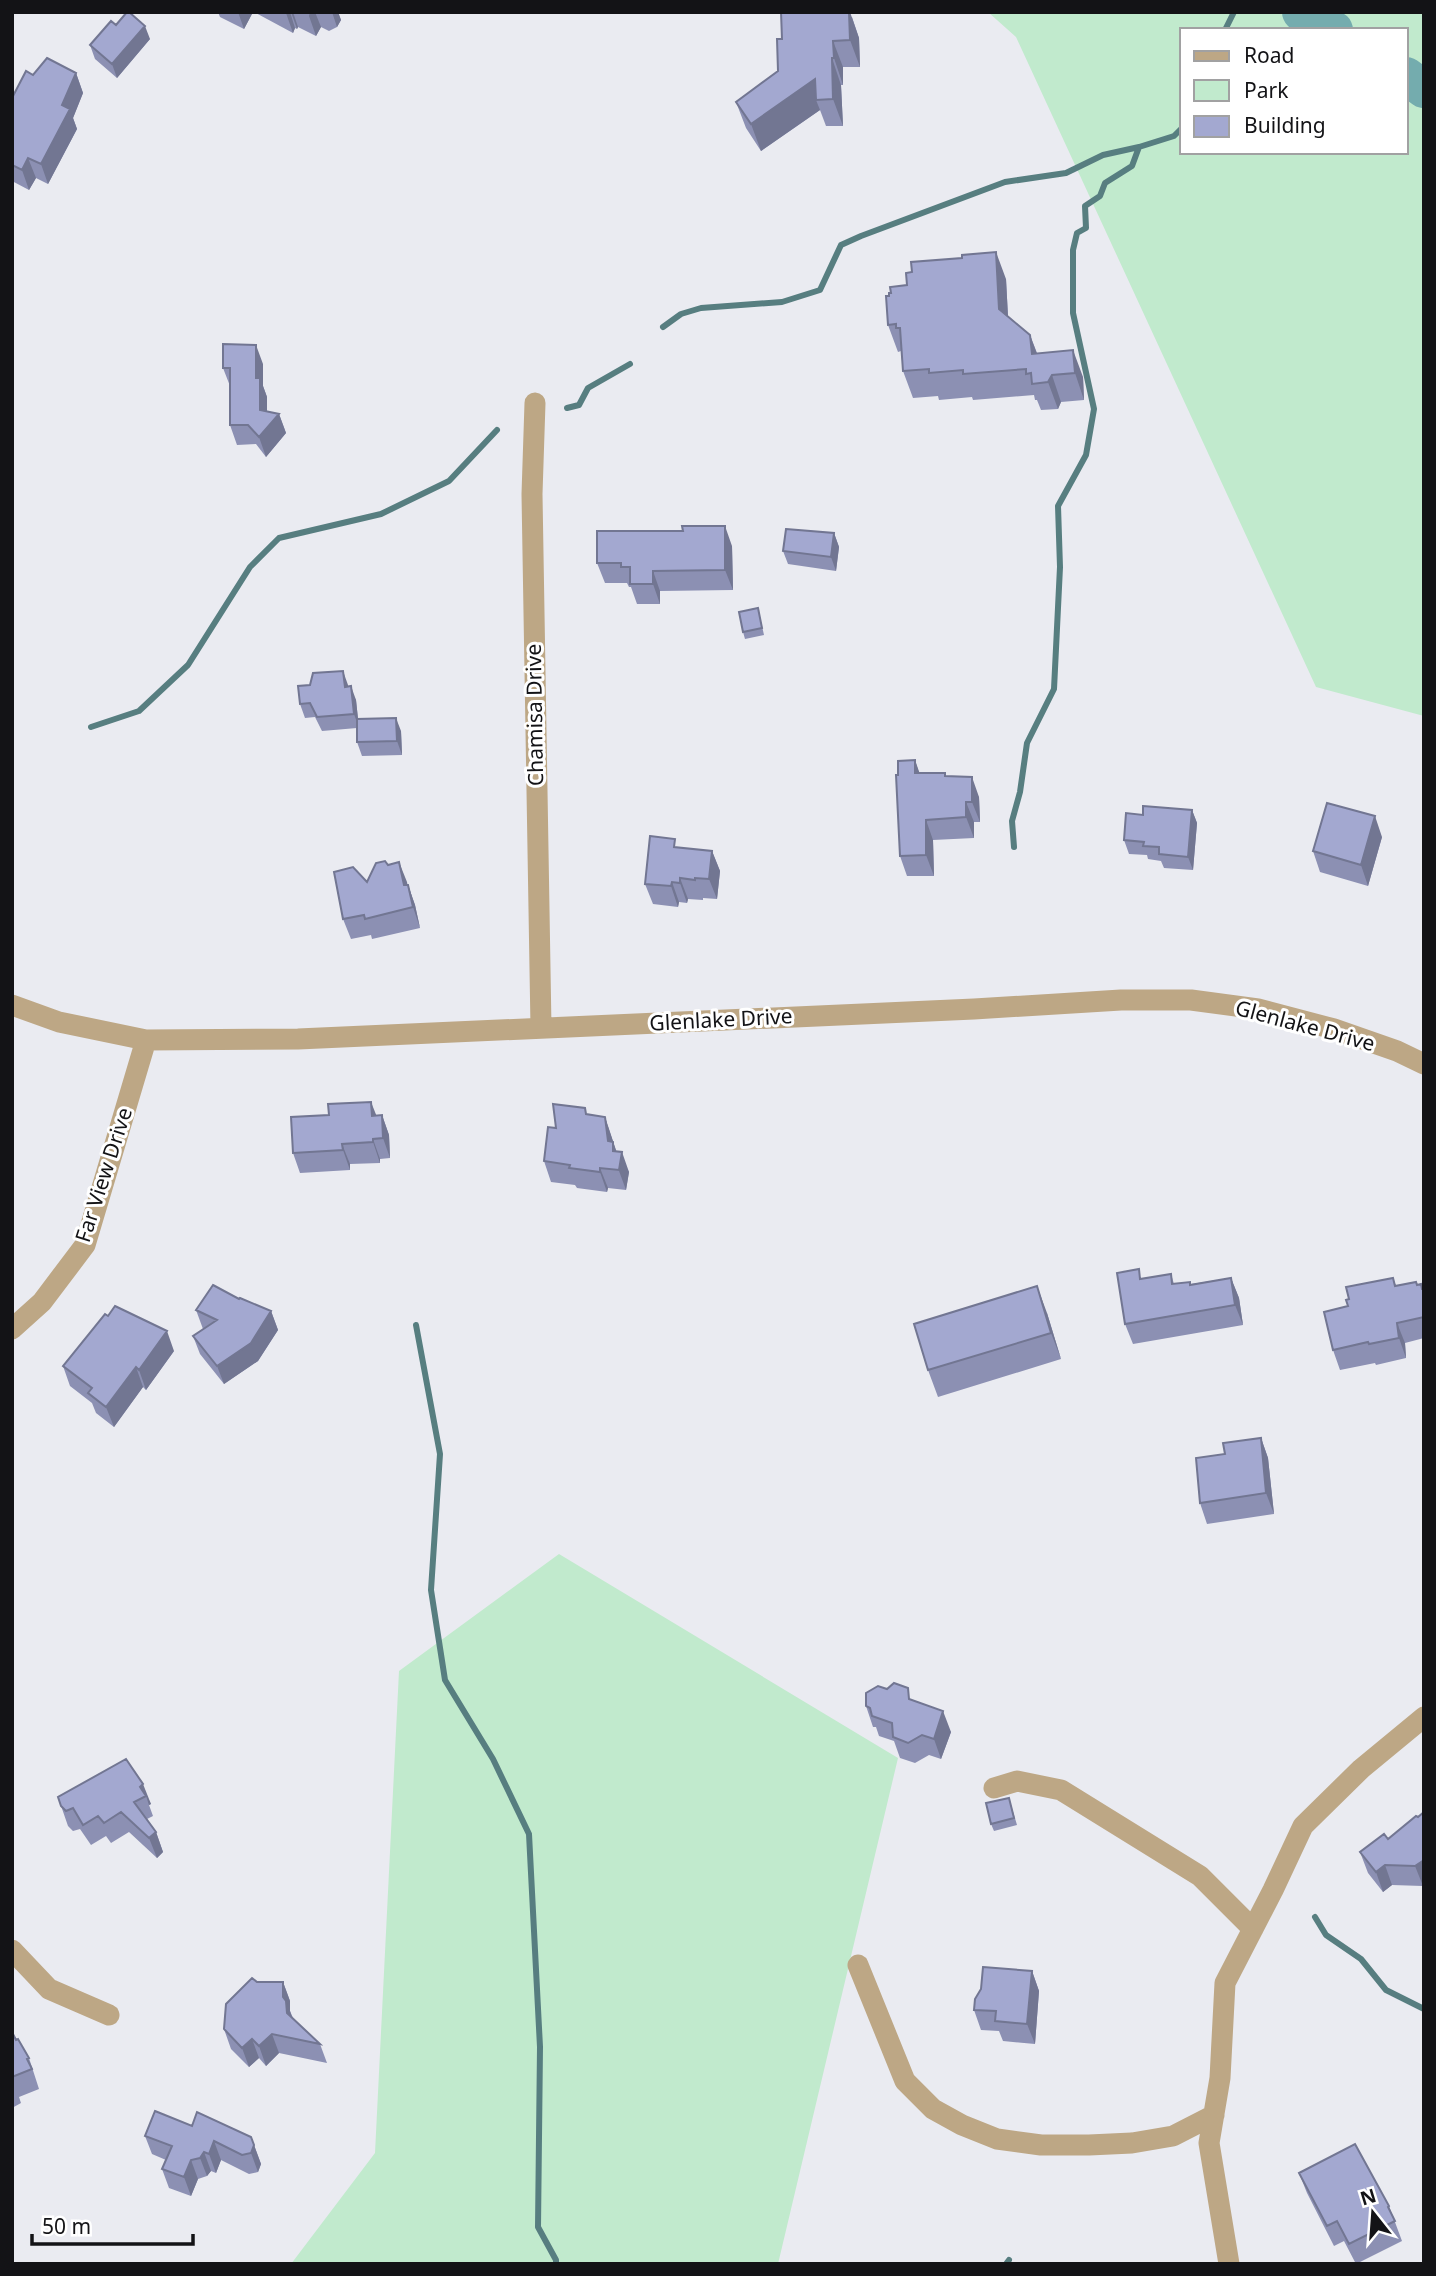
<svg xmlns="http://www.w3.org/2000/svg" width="1436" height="2276" font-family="'Noto Sans',sans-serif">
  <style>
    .green { fill: #c1eacd; fill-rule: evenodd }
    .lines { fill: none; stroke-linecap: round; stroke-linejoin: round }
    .stream { stroke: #577e80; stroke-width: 6 }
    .river { stroke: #74acae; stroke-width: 38 }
    .minor { stroke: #bda785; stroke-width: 21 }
    .wall { fill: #8c90b3 }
    .shaded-wall { fill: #727692 }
    .building { fill: #a3a8d0; stroke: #727692; stroke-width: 2 }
    .labels { text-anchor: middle; stroke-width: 6; stroke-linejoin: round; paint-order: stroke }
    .street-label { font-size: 21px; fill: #131316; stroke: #fff }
  </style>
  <rect width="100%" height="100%" fill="#eaebf1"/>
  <path class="green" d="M988,12H1424V716L1316,687L1016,37ZM1182,30H1406V152H1182Z
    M559,1554L898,1758L778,2264H291L375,2153L399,1671Z"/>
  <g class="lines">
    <path class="stream" d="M1225,30L1234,12
      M663,327L681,314L701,308L782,302L820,290L841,245L861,236L1005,182L1066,173L1103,155L1139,147
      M567,408L579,405L588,388L630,364
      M91,727L139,711L188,665L250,567L279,538L381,514L449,481L497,430
      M1014,847L1012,821L1020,792L1027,743L1054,689L1060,567L1058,506L1086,455L1094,409L1073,313V250L1077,233L1086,228L1085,206L1100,196L1105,183L1132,166L1139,147L1174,136L1182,128
      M416,1325L440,1454L431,1590L445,1680L493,1759L529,1834L540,2047L538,2227L556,2260V2264
      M1315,1917L1326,1935L1361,1959L1386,1990L1424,2009
      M1006,2264L1009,2260"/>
    <path class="river" d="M1301,12L1310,21L1334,30
      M1406,76L1424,89"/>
    <path class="minor" d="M535,403L532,494L541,1028
      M12,1005L59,1022L146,1040L298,1039L974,1009L1121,1000H1191L1258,1009L1334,1029L1397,1051L1424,1064
      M12,1329L42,1302L85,1245L146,1040
      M994,1788L1017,1781L1061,1790L1200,1876L1253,1929
      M12,1950L49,1989L109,2015
      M858,1965L905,2081L933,2109L962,2125L997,2139L1041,2145H1089L1132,2143L1173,2136L1214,2115
      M1229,2264L1209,2143L1220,2078L1225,1983L1273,1890L1303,1826L1361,1769L1424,1717"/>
  </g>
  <path class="wall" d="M218,12H253L244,29L220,17Z
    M254,12H338L341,20L337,27L329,31L321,27L316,36L298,27L297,29L295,28L293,33Z
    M852,17L859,38L860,67H843V85H841L843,126H826L820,110L761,151L746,128L736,102Z
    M116,25L150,39L117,78L95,59L90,45Z
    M76,73L83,93L73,118L77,129L48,184L36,178L29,190L12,181V98L33,75Z
    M1006,279L1008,316L1030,335L1037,353L1083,377L1084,400L1061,402L1058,409L1041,410L1037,400H1035L1034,395L973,400L972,397L939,400L938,396L913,398L903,371L901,351L898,352L888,325Z
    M263,364V386L267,397V411L279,414L286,433L266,457L256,444L237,445L230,425V386L223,368Z
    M834,533L839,547L836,571L788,564L783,551Z
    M732,546L733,590L660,591V604H637L631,587H629L627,583H605L597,563Z
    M758,608L764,635L745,639L743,632Z
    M348,686L356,700L358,719L401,731L402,755L362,756L357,742V728L322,731L315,717L305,718L300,704Z
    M915,760L919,773L946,776L979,797L980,822H974V838L933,840L934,876H907L900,856L898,775Z
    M1192,810L1197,823L1193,870L1164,868L1161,861L1148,859L1147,855L1129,854L1124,840Z
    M1382,837L1368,886L1320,872L1313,851Z
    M678,848L712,851L720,871L717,899L703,898V900L688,899L687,903L679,902L678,907L653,904L645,884Z
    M367,882L408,885L415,905L420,928L372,939L371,935L351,939L343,919Z
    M587,1114L605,1117L616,1151L629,1172L626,1190L608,1188L607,1192L577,1188L575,1185L551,1182L544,1161L556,1128Z
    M376,1115H382L389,1135L390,1158L380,1159V1163L350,1164V1170L300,1173L293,1153Z
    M1171,1274L1174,1284L1190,1282L1191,1284L1231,1278L1239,1298L1243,1325L1133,1344L1125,1324L1142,1279Z
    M1393,1278L1396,1286L1417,1285L1424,1289V1338L1405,1343L1406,1358L1376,1365L1375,1363L1340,1370L1333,1350L1349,1299Z
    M239,1299L271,1311L278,1330L258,1361L224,1384L200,1354L193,1336L203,1329L196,1310Z
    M1047,1313L1061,1359L938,1397L928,1370Z
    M174,1351L146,1390L143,1387L114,1427L96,1413L92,1403L70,1386L63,1366Z
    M1261,1438L1268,1458L1274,1514L1207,1524L1200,1503L1225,1454Z
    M912,1700L951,1732L941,1759L929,1755L915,1763L900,1758L894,1741L879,1736L876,1727H873L866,1706Z
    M126,1759L151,1804L149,1805L153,1816L147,1819L156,1832L163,1852L157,1858L129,1832L111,1843L106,1836L91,1845L80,1829L73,1831L68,1826L58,1797Z
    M1009,1798L1017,1825L994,1831L991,1824Z
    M1416,1816L1423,1886L1392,1885L1383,1892L1368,1873L1360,1852L1388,1839Z
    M1032,1971L1039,1991L1035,2044L1003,2041L999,2031L981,2030L974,2010Z
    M257,1982H283L290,2001V2011L293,2018L320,2044L327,2063L279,2053L266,2066L259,2058L249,2067L231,2049L224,2029Z
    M12,2032L29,2058L39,2089L19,2097L21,2103L12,2108Z
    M192,2126L251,2137L261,2164L258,2172L249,2174L221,2160L216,2173L211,2171L207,2176L198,2179L191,2196L169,2188L162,2169L166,2160L152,2154L145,2136Z
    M1299,2173L1389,2206L1402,2241L1356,2264L1344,2241L1334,2246L1307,2193Z"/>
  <path class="shaded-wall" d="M238,12H253L244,29Z
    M290,12L295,28L293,33L286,13Z
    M291,12H293L298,27L297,29Z
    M310,12H315L321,27L316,36L309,16Z
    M332,12H338L341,20L337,27Z
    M844,12H850L859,38L860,67L850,40Z
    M145,26L150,39L117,78L112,64Z
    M833,41L843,67V85L834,58Z
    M832,58L841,85L843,126L833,99Z
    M76,73L83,93L73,118L77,129L48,184L41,164L62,105Z
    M815,79L816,100L820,110L761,151L751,124Z
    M28,158L36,178L29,190L22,170Z
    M996,252L1006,279L1009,336L999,309Z
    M1030,335L1040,362L1032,354Z
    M256,345L263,364V386L267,397V427L279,414L286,433L266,457L259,437L260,410L256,378Z
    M1073,350L1083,377L1084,400L1075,373Z
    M1052,375L1061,402L1058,409L1048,382Z
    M725,526L732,546L733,590L725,570Z
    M834,533L839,547L836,571L831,557Z
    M653,571L660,591V604L653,584Z
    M343,671L348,685L350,700L345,687Z
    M351,686L356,700L359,728L354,714Z
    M396,718L401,731L402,755L397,741Z
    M915,760L922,780L915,773Z
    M972,777L979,797L980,822L972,802Z
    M966,802L974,822V838L966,817Z
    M1192,810L1197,823L1193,870L1188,857Z
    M1375,816L1382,837L1368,886L1361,865Z
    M926,820L933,840L934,876L926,855Z
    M712,851L720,871L717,899L709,879Z
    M399,862L407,882L411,906L404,885Z
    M680,878L688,899L687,903L680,883Z
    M672,882L679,902L678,907L671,886Z
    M408,885L415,905L420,928L413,907Z
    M371,1102L379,1122L372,1116Z
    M382,1115L389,1135L390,1158L383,1138Z
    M605,1117L620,1162L622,1152L629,1172L626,1190L608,1141Z
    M373,1139L380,1159V1163L373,1142Z
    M342,1144L350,1164V1170L343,1150Z
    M600,1168L608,1188L607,1192L600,1172Z
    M1231,1278L1239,1298L1243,1325L1235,1305Z
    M1037,1286L1047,1313L1061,1359L1051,1333Z
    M271,1311L278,1330L258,1361L224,1384L217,1366Z
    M1397,1323L1405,1343L1406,1358L1399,1338Z
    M167,1331L174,1351L146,1390L139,1370Z
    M136,1367L143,1387L114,1427L106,1407Z
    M1261,1438L1268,1458L1274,1514L1266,1493Z
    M12,1538L14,1542L12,1586Z
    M943,1711L951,1732L941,1759L934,1739Z
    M143,1784L151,1804L149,1805L146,1796L140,1787Z
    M156,1832L163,1852L157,1858L149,1838Z
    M1424,1860V1886H1423L1415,1866Z
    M1385,1865L1392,1885L1383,1892L1376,1872Z
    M1032,1971L1039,1991L1035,2044L1027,2024Z
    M283,1982L290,2001V2011L293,2020L287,2013L283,1997Z
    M272,2034L279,2053L266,2066L259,2046Z
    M252,2039L259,2058L249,2067L242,2048Z
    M214,2141L221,2160L216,2173L209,2154Z
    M254,2145L261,2164L258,2172L251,2153Z
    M204,2152L211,2171L207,2176L200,2158Z
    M191,2160L198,2179L191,2196L184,2177Z"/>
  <path class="building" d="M127,12H129L145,26L112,64L90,45L111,21L116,25Z
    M781,12H849L850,40L833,41L834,58H832L833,99L816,100L815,79L751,124L736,102L778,71L777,39H782Z
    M47,58L76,73L62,105L70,109L41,164L28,158L22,170L12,165V98L26,71L33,75Z
    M996,252L999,309L1030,335L1032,354L1073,350L1075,373L1052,375L1048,382L1032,384L1031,373L1026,374V369L963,374V370L929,373V369L903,371L900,328H896V324L888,325L886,296H889V293H891L890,287L907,285L906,273L912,272L911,262L962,258V255Z
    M223,344L256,345V378H260V410L279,414L259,437L248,425H230V368H223Z
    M682,526H725V570L653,571V584H630V567H621V563H597V531H683Z
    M786,529L834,533L831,557L783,551Z
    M758,608L762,628L743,632L739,612Z
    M343,671L345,687L351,686L354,714L317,717L310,703L300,704L298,686L310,685L313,673Z
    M396,718L397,741L357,742V719Z
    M915,760V773H945V776L972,777V802H966V817L926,820V855L900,856L896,775H898V761Z
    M1327,803L1375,816L1361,865L1313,851Z
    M1143,806L1192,810L1188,857L1159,854V847L1143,846L1144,842L1124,840L1126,813L1143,815Z
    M650,836L675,839L674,847L712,851L709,879L695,878V880L680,878V883L672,882L671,886L645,884Z
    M385,861L388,865L399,862L404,885H408L413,907L365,919L364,915L343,919L334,872L353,867L367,882L376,863Z
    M371,1102L372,1116L382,1115L383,1138L373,1139V1142L342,1144L343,1150L293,1153L291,1117L329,1115L328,1104Z
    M553,1104L585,1108L586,1114L605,1117L608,1141L613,1142V1151L622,1152L619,1170L600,1168V1172L569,1168L570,1165L544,1161L548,1127L556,1128Z
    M1139,1269L1140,1279L1171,1274L1172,1284L1190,1282V1285L1231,1278L1235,1305L1125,1324L1117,1273Z
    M1393,1278L1395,1286L1416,1282L1417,1285L1421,1284L1422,1289H1424V1317L1397,1323L1399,1338L1369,1344L1368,1342L1333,1350L1324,1312L1348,1306L1346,1300L1349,1299L1346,1287Z
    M213,1285L239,1299L240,1298L271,1311L251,1343L217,1366L193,1336L217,1320L196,1310Z
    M1037,1286L1051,1333L928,1370L914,1324Z
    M115,1306L167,1331L139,1370L136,1367L106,1407L88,1393L92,1388L63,1366L105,1314L108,1316Z
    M1261,1438L1266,1493L1200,1503L1196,1458L1225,1454L1223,1443Z
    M894,1683L908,1688L909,1699L943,1711L934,1739L922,1735L908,1743L893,1737L892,1723L872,1716L870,1708L866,1706V1693L878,1686L887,1689Z
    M126,1759L143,1784L140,1787L146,1796L134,1802L156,1832L149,1838L121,1812L104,1823L98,1816L83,1825L73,1808L66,1811L61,1806L58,1797Z
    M1009,1798L1014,1818L991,1824L986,1803Z
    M1424,1812V1860L1415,1866L1385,1865L1376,1872L1360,1852L1384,1834L1388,1839L1416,1816L1418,1817Z
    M983,1967L1032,1971L1027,2024L995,2021L996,2011L974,2010L975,1999L981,1989Z
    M252,1978L257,1982H283V1997L286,2001L287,2013L320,2044L272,2034L259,2046L252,2039L242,2048L224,2029L226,2004Z
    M12,2032L16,2040L18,2039L29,2058L27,2059L32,2069L12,2077Z
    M155,2111L192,2126L197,2112L251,2137L254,2145L251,2153L242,2155L214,2141L209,2154L204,2152L200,2158L191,2160L184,2177L162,2169L172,2146L145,2136Z
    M1355,2144L1389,2206L1388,2207L1395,2221L1349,2244L1337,2221L1327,2226L1299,2173Z"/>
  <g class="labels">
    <g class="street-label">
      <text transform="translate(535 715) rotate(-91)" y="7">Chamisa Drive</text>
      <text transform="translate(721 1020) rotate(-3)" y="7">Glenlake Drive</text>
      <text transform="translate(1305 1026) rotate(15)" y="7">Glenlake Drive</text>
      <text transform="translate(104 1175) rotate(-72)" y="7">Far View Drive</text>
    </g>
  </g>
  <rect width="1436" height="2276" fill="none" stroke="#131316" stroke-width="28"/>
  <rect x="1180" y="28" width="228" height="126" fill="#ffffff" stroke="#a1a1a2" stroke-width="2"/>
  <rect x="1194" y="51" width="35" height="10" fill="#bda785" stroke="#a1a1a2" stroke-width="2"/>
  <text x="1244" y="63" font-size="21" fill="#131316">Road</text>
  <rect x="1194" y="80" width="35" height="21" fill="#c1eacd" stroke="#a1a1a2" stroke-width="2"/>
  <text x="1244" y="98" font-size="21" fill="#131316">Park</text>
  <rect x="1194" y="116" width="35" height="21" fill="#a3a8d0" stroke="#a1a1a2" stroke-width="2"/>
  <text x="1244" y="133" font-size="21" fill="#131316">Building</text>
  <g transform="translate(1373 2213) rotate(343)" stroke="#ffffff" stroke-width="5" paint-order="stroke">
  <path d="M0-5L12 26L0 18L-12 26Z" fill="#131316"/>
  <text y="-10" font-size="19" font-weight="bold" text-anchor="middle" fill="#131316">N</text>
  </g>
  <path d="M32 2234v10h161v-10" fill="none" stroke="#131316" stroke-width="3.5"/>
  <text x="42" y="2234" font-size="21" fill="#131316" stroke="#ffffff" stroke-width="5" paint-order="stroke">50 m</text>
</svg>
